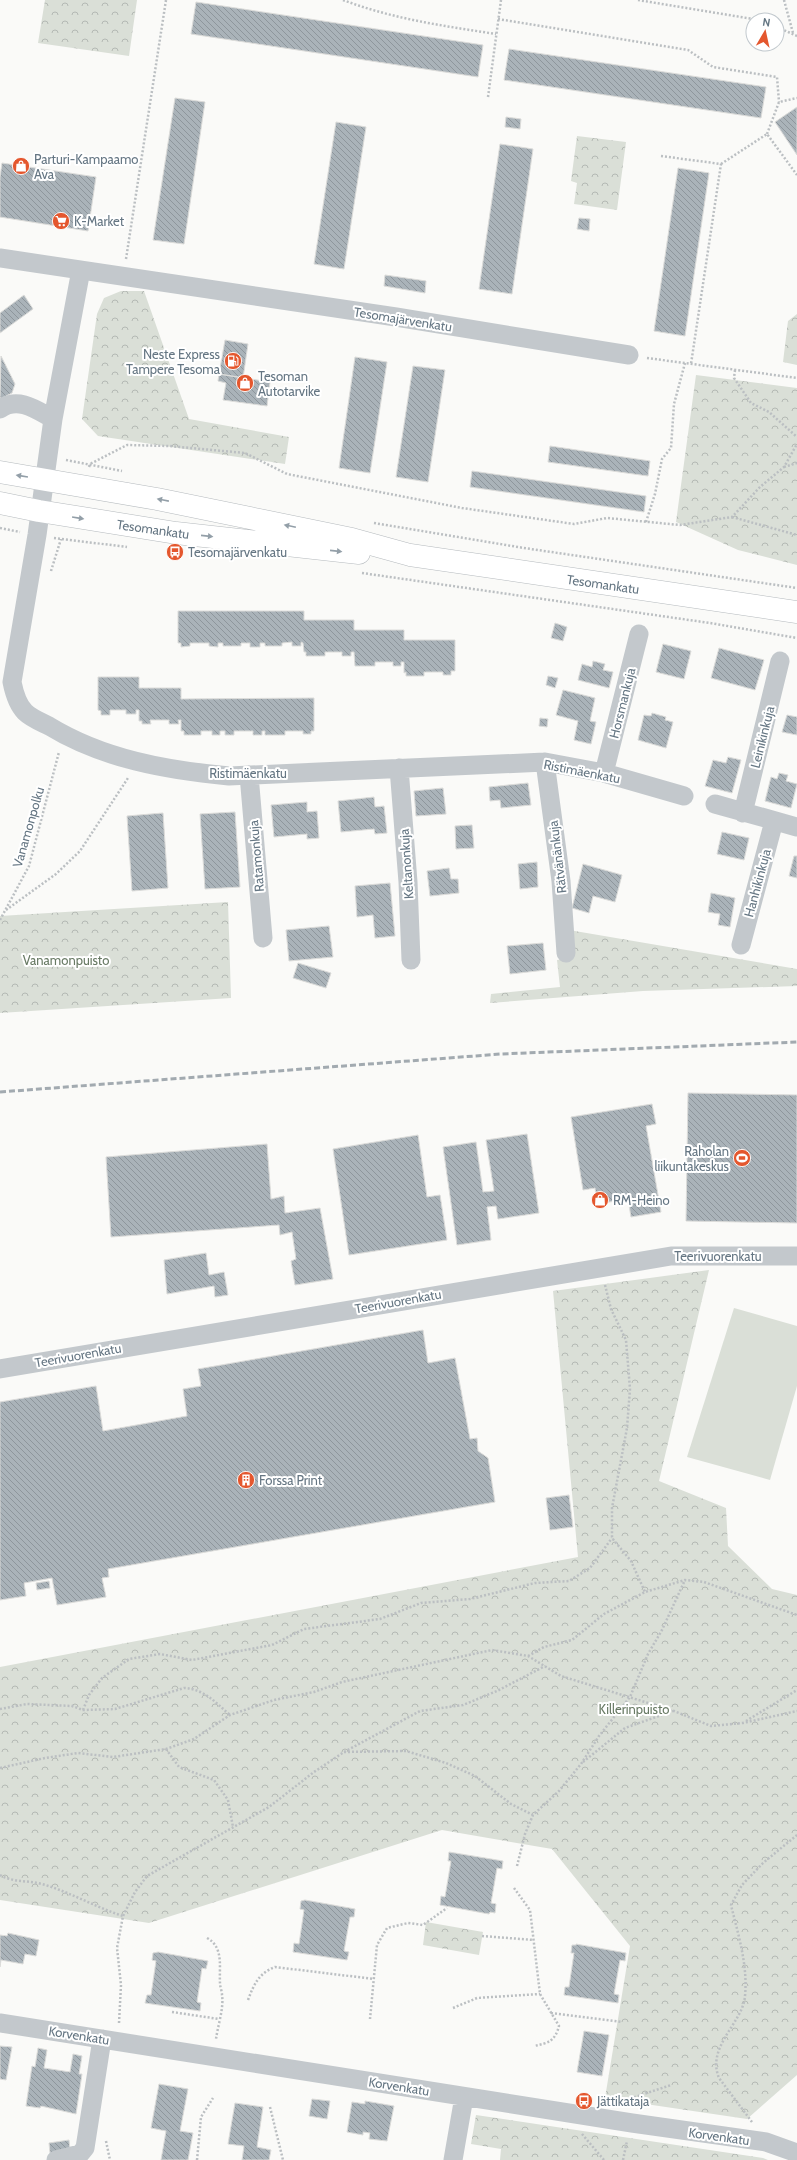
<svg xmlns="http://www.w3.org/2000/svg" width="797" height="2160" font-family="Cabin,sans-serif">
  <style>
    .forest { fill: url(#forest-crowns) }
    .garden { fill: #dadfd7 }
    .building { fill: url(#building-back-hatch); stroke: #dcdcda }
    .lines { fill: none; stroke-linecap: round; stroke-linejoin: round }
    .major-casing { stroke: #b5babe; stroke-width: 23 }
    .path { stroke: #bbbfc2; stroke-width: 2.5; stroke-dasharray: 2 2; stroke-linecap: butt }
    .minor { stroke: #c3c8cc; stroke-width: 19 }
    .major { stroke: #fff; stroke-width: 22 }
    .rail { stroke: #a2aab0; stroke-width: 3; stroke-dasharray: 6 3; stroke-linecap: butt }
    .oneway { fill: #939fa8 }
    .labels { text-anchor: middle; stroke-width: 4; stroke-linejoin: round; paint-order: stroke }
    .poi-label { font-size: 13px; fill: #657683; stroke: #fff; text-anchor: start }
    .street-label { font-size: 13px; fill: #657683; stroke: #fff }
    .park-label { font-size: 13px; fill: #687a64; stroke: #fff }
  </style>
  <defs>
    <pattern id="forest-crowns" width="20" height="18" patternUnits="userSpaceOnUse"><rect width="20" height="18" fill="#dadfd7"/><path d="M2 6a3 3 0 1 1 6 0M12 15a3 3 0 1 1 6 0" fill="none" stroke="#b4b9b4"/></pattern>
    <pattern id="building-back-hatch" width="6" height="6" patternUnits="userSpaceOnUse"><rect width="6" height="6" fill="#aab3b9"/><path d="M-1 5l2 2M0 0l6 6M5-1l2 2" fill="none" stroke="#8e969c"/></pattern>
  </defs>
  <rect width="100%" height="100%" fill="#fafaf8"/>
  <path class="forest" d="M45,0H137L129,56L38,43Z
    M577,136L626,142L617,210L574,204L577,183L571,181Z
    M121,291H144L189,419L289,437L285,464L98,436L82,419L97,314L104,298Z
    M797,314V365L783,362L788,321Z
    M696,375L797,388V565L738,550L676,522Z
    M228,902L231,998L0,1013V916Z
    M569,930L797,969V986L643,991L490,1003L491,994L560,987L557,960L573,957Z
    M709,1270L659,1481L726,1508L728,1546L772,1589L797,1595V2075L747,2119L605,2098L630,1946L552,1849L442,1830L149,1923L0,1900V1667L578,1557L553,1291Z
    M426,1922L483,1932L479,1955L423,1945Z
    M476,2115L763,2158L768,2160H500L501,2149L471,2144Z"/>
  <path class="garden" d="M734,1308L797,1326V1386L770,1480L687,1457Z"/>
  <path class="building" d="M196,2L483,45L478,77L191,34Z
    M509,49L766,87L761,118L504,80Z
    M175,98L205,102L184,244L153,240Z
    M797,107V155L775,122Z
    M506,117L521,119L520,129L505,127Z
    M336,122L366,127L344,269L314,264Z
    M500,144L533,149L512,294L479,289Z
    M2,163L96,177L88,231L0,217V177Z
    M678,168L709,173L685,336L654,331Z
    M579,218L590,219L589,231L577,229Z
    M385,275L426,281L425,293L384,286Z
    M24,295L33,309L0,333V313Z
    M225,340L248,344L243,378L219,374Z
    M1,356L15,384L12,393L2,398H0Z
    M355,357L387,362L370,473L339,468Z
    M413,366L445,370L428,482L396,477Z
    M219,374L270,382L267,406L223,400L226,383L218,381Z
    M550,446L650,461L648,476L548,462Z
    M472,471L646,496L644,512L470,487Z
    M178,611H304V620H354V630H404V640H455V671H451V675H443V672H424V676H406V672L404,673V662H401V666H393V662H375V666H355L354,652H351V656H342V652H325V656H306V652H304L303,643L301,642V646H292V642L282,643V646H265V643H260V647H250V643H241V646H223V643H218V647L209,646V643H190V646L181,647V643H178Z
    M555,623L567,627L563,641L551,638Z
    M663,644L691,651L684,679L656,672Z
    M719,648L764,660L755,690L711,678Z
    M593,661L605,664L603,670L613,672L609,688L578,680L582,664L592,667Z
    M548,676L558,678L555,688L546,685Z
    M98,677H139V688H181V699L314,698V731H311V734H303V731H285V735H265V731H262V735H253V731H234V735H225V731H220V735H212V731H201V735H184V731H181V720H178L179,724H169V720H150L151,724H142V721H139V710H136V714H126V710H110V715H101V711L98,710Z
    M563,690L595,698L590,721L596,722L591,744L574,740L578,721L556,715Z
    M652,713L666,717L665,720L673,722L666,748L638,740L644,715L651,716Z
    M787,715L797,717V735L782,732Z
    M540,718L548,719L547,727L539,726Z
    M728,757L741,760L732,793L705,786L713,760L726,763Z
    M779,773L788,775L786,781L797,784L791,808L765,801L771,777L777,779Z
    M528,783L531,805L501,808L500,800L490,801L489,787Z
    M443,788L446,814L416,816L414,791Z
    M374,797L375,807L384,806L387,833L375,834L374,829L341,832L338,801Z
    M307,802V812L317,811L319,838L307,839V834L274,837L271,805Z
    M235,812L240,887L205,889L200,814Z
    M163,813L168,888L132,891L127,816Z
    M472,825L474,848L456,849L455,826Z
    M722,832L749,838L744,860L717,854Z
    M794,856H797V878L789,876Z
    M537,862L538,887L520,889L518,864Z
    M583,864L622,875L615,902L593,896L589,913L572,908Z
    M449,868L451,879H458L459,893L430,896L427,871Z
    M390,883L395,936L375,938L373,915L357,917L355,886Z
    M711,893L735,898L730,927L718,925L720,914L708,912Z
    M329,926L333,957L289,961L286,930Z
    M543,943L546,970L510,974L507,946Z
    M298,963L331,973L326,988L293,978Z
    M688,1093L797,1095V1223L686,1221Z
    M652,1104L656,1124L646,1126L661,1212L631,1217L628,1199L597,1204L595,1188L583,1190L571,1117Z
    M527,1134L539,1213L498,1219L496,1206L487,1207L491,1240L457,1245L443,1147L476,1142L483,1192L494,1191L486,1140Z
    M418,1135L427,1197L440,1195L447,1240L349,1255L333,1149Z
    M267,1144L271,1199L284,1196L285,1213L320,1208L333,1279L295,1285L291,1261L296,1259L292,1232L280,1235L279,1225L111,1237L106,1157Z
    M206,1253L209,1275L224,1272L228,1295L215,1297L214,1286L167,1294L164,1260Z
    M423,1330L428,1363L455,1358L470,1439L477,1438L478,1451L488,1458L495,1502L108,1569L109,1577L102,1578L106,1597L57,1605L52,1578L24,1583L26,1596L0,1600V1402L96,1386L103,1431L187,1416L183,1389L201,1386L198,1369Z
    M569,1495L573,1527L550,1530L546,1498Z
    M49,1581L50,1588L37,1590L36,1583Z
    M449,1852L503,1861L502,1869L497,1868L491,1903L496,1904L495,1913L490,1912L489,1914L440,1905L441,1896L445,1897L451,1861H448Z
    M305,1900L355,1909L354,1917H350L344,1951L349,1952L347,1960L293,1952L294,1943L299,1944L304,1910L300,1909L301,1901Z
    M8,1933L39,1940L36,1956L25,1954L23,1964L1,1960L0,1967V1935L7,1936Z
    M576,1944L626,1953L625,1961L620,1960L614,1994L619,1995L618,2003L564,1995L565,1987H569L574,1953H571L572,1945H576Z
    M158,1952L208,1961L206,1969L202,1968L197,2002L201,2003L200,2011L145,2003L147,1995H151L156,1961L152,1960L153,1953Z
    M584,2031L609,2035L602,2076L577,2072Z
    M0,2046L12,2047L6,2080L0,2079Z
    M38,2048L47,2050L44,2068L70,2072L73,2054L82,2056L79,2074H82L76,2114L41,2106L40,2108L26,2106L32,2066L35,2067Z
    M159,2084L188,2089L180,2131L193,2133L188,2160H161L166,2131L151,2128Z
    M312,2099L330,2101L327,2119L309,2116Z
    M365,2101L394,2106L387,2141L369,2139L370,2133L363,2132V2135L347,2132L352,2102L365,2104Z
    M235,2103L263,2107L257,2147L271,2150L269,2160H242L244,2146L228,2144Z
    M69,2140L70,2150L50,2153L49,2143Z"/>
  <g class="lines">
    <defs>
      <path id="major" d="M0,472L157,499L352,539L410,555L797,612
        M0,503L39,511L176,533L359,553"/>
    </defs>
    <use href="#major" class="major-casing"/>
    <path class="path" d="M343,0C393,19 444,26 496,34
      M638,0L759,20
      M784,0L793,33
      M498,19L688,50L713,67L777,77L779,102
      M777,27L797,36
      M488,97L501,0
      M767,134L779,102L797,98
      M661,156L721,164L691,364
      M721,164L767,134L797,175
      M126,259L166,0
      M647,358L797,378
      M735,370L734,378L751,403L769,412L797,437
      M66,460L122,471
      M89,467L90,464L127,445L169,446L245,453L287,474L462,508L574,524L607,518L680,525L732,517L760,487L784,467L797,444
      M784,467L797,463
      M732,517L797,535
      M646,522L655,494L662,459L671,448L674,404L685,363
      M374,523L524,548L797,588
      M0,528L20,532
      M54,538L127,547
      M51,571L61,539
      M362,573L710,623L797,638
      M6,910L56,874L80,851L128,778
      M0,920L29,866L59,752
      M605,1285L611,1309L626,1340L630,1389L627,1428L612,1508V1538L631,1561L645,1592
      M528,1656L544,1647L572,1640L604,1614L645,1592L685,1580L704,1582L797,1615
      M0,1709L27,1704L72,1706L83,1710L115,1709L184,1688C204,1689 215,1702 230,1715
      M83,1710L89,1695L102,1678L129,1659L160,1654L192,1660L272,1645L304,1629L380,1619L421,1603L470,1599L535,1583L569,1581L590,1568L612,1538
      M746,1721L797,1690
      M166,1749L179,1767L214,1780L228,1800L233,1827
      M344,1752L406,1751L446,1763L475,1776L511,1804L533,1815
      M583,1762L625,1728L673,1711
      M0,1768L45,1758L78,1753L113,1757L166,1749L194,1739L230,1715L274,1700L314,1692L342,1682L492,1650L528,1656L561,1676L674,1711L711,1726L743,1723L797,1711
      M517,1866L525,1834L533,1815L559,1791L581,1764L599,1736L630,1697L648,1654L662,1630L685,1580
      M0,1875C14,1883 28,1880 42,1884C70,1892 95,1907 123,1916
      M514,1888L530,1910L540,1994L559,2026C555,2041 549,2043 534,2046
      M482,1936L534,1940
      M207,1938C224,1947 219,1967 220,1983C220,1987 222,1991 222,1995C224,2008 218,2025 216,2039
      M248,2000C254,1984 259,1973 275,1967L374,1979
      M453,2008L477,1998L540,1994
      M172,2012L219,2019
      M551,2013L622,2022
      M370,2019L377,1945L387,1928L408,1923L423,1925L447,1908
      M119,2023L121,1985L117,1948L123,1916L135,1892L147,1876L269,1807L314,1772L344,1752L420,1711L463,1705L497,1691L545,1666
      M634,2106L635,2097L671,2085
      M270,2107L283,2160
      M752,2122L719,2078C706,2046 743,2023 745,1996C748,1965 738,1934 731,1905L742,1885L763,1863L797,1835
      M582,2134L604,2160
      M106,2141L110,2160
      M197,2160L201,2117L213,2098
      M623,2160L627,2141"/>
    <path class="minor" d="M0,258L396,317L629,355
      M81,270L53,419L37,535L12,682C14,692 17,704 25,712C31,718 41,722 49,726C103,759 166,770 229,776L545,762L604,773L684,796
      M0,409C18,396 37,410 53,419
      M545,762L561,881L566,953
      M399,768L408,882L411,960
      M604,773L639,634
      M249,775L263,938
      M715,804L797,827
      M743,813L780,661
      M741,945L774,821
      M0,1369L671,1256H797
      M0,2023L632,2123L766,2142L797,2153
      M56,2160L80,2154L85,2148L102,2039
      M453,2160L464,2097"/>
    <use href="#major" class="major"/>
    <path class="rail" d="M0,1092L501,1054L797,1042"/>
  </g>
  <defs><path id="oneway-solid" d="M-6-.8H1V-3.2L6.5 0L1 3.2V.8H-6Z"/></defs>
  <g class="oneway">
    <use href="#oneway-solid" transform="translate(22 476) rotate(-171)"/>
    <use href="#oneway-solid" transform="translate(163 500) rotate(-169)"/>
    <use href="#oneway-solid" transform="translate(78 518) rotate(9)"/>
    <use href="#oneway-solid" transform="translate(290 526) rotate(-168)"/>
    <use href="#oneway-solid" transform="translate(207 536) rotate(6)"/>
    <use href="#oneway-solid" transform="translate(336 551) rotate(6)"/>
  </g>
  <defs>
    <symbol id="shop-disc" viewBox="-11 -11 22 22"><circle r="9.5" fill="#e4572e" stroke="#fff"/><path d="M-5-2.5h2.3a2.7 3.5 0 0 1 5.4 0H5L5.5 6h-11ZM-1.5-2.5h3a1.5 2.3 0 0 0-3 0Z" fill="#fff"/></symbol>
    <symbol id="supermarket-disc" viewBox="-11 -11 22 22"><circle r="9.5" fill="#e4572e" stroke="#fff"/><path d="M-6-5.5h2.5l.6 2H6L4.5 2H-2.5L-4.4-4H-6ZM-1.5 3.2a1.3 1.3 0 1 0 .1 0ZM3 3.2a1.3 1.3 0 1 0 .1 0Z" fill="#fff"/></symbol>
    <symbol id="fuel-disc" viewBox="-11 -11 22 22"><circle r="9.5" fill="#e4572e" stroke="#fff"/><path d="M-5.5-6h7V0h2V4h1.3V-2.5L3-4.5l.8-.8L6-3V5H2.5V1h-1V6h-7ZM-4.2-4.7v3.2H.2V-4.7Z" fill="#fff"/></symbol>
    <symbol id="bus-disc" viewBox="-11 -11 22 22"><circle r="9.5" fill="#e4572e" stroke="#fff"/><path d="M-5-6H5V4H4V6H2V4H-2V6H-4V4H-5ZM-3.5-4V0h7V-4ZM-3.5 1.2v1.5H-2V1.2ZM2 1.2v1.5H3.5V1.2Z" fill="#fff"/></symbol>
    <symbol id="stadium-disc" viewBox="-11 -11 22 22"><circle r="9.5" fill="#e4572e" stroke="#fff"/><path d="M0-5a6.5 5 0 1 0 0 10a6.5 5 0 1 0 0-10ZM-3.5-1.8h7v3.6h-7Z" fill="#fff"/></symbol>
    <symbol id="building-disc" viewBox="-11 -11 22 22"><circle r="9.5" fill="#e4572e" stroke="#fff"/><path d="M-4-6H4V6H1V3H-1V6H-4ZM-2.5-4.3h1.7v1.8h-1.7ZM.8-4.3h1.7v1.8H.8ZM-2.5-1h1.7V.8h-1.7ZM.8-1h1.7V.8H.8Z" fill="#fff"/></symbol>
  </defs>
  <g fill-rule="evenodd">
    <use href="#shop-disc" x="11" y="156" width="20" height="20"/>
    <use href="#supermarket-disc" x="51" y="211" width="20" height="20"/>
    <use href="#fuel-disc" x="223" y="351" width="20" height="20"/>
    <use href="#shop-disc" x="235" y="373" width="20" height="20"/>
    <use href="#bus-disc" x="165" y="542" width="20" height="20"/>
    <use href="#stadium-disc" x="732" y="1148" width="20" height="20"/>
    <use href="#shop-disc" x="590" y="1190" width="20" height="20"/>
    <use href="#building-disc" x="236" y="1470" width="20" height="20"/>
    <use href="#bus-disc" x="574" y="2091" width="20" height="20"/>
  </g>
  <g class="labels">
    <g class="poi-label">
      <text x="34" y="164">Parturi-Kampaamo<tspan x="34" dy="15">Ava</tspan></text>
      <text x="74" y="226">K-Market</text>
      <text x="220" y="359" text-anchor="end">Neste Express<tspan x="220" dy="15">Tampere Tesoma</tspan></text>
      <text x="258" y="381">Tesoman<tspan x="258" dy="15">Autotarvike</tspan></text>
      <text x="188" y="557">Tesomajärvenkatu</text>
      <text x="729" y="1156" text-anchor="end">Raholan<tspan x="729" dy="15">liikuntakeskus</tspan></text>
      <text x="613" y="1205">RM-Heino</text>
      <text x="259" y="1485">Forssa Print</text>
      <text x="597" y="2106">Jättikataja</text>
    </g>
    <g class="street-label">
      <text transform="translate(403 319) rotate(9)" y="5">Tesomajärvenkatu</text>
      <text transform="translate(153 529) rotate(8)" y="5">Tesomankatu</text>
      <text transform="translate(603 584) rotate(8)" y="5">Tesomankatu</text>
      <text transform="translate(622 703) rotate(-76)" y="5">Horsmankuja</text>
      <text transform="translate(762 737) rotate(-76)" y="5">Leinikinkuja</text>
      <text transform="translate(582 771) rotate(11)" y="5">Ristimäenkatu</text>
      <text x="248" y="778">Ristimäenkatu</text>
      <text transform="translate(28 827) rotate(-74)" y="5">Vanamonpolku</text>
      <text transform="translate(256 856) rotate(-95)" y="5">Ratamonkuja</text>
      <text transform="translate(557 857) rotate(-97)" y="5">Rätvänänkuja</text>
      <text transform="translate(406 864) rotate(-94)" y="5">Keltanonkuja</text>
      <text transform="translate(757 883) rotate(-75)" y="5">Hanhikinkuja</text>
      <text x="718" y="1261">Teerivuorenkatu</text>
      <text transform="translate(398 1301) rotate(-10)" y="5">Teerivuorenkatu</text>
      <text transform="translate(78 1355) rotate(-10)" y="5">Teerivuorenkatu</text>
      <text transform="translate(79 2035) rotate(9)" y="5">Korvenkatu</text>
      <text transform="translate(399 2086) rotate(9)" y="5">Korvenkatu</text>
      <text transform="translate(719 2136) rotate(8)" y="5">Korvenkatu</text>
    </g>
    <g class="park-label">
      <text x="66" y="965">Vanamonpuisto</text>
      <text x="634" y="1714">Killerinpuisto</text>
    </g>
  </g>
  <g transform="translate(765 32) rotate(9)"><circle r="19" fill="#ffffff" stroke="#c1c8cd"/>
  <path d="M0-3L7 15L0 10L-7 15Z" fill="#e4572e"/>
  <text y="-6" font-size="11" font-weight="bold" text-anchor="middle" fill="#657683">N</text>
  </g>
</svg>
